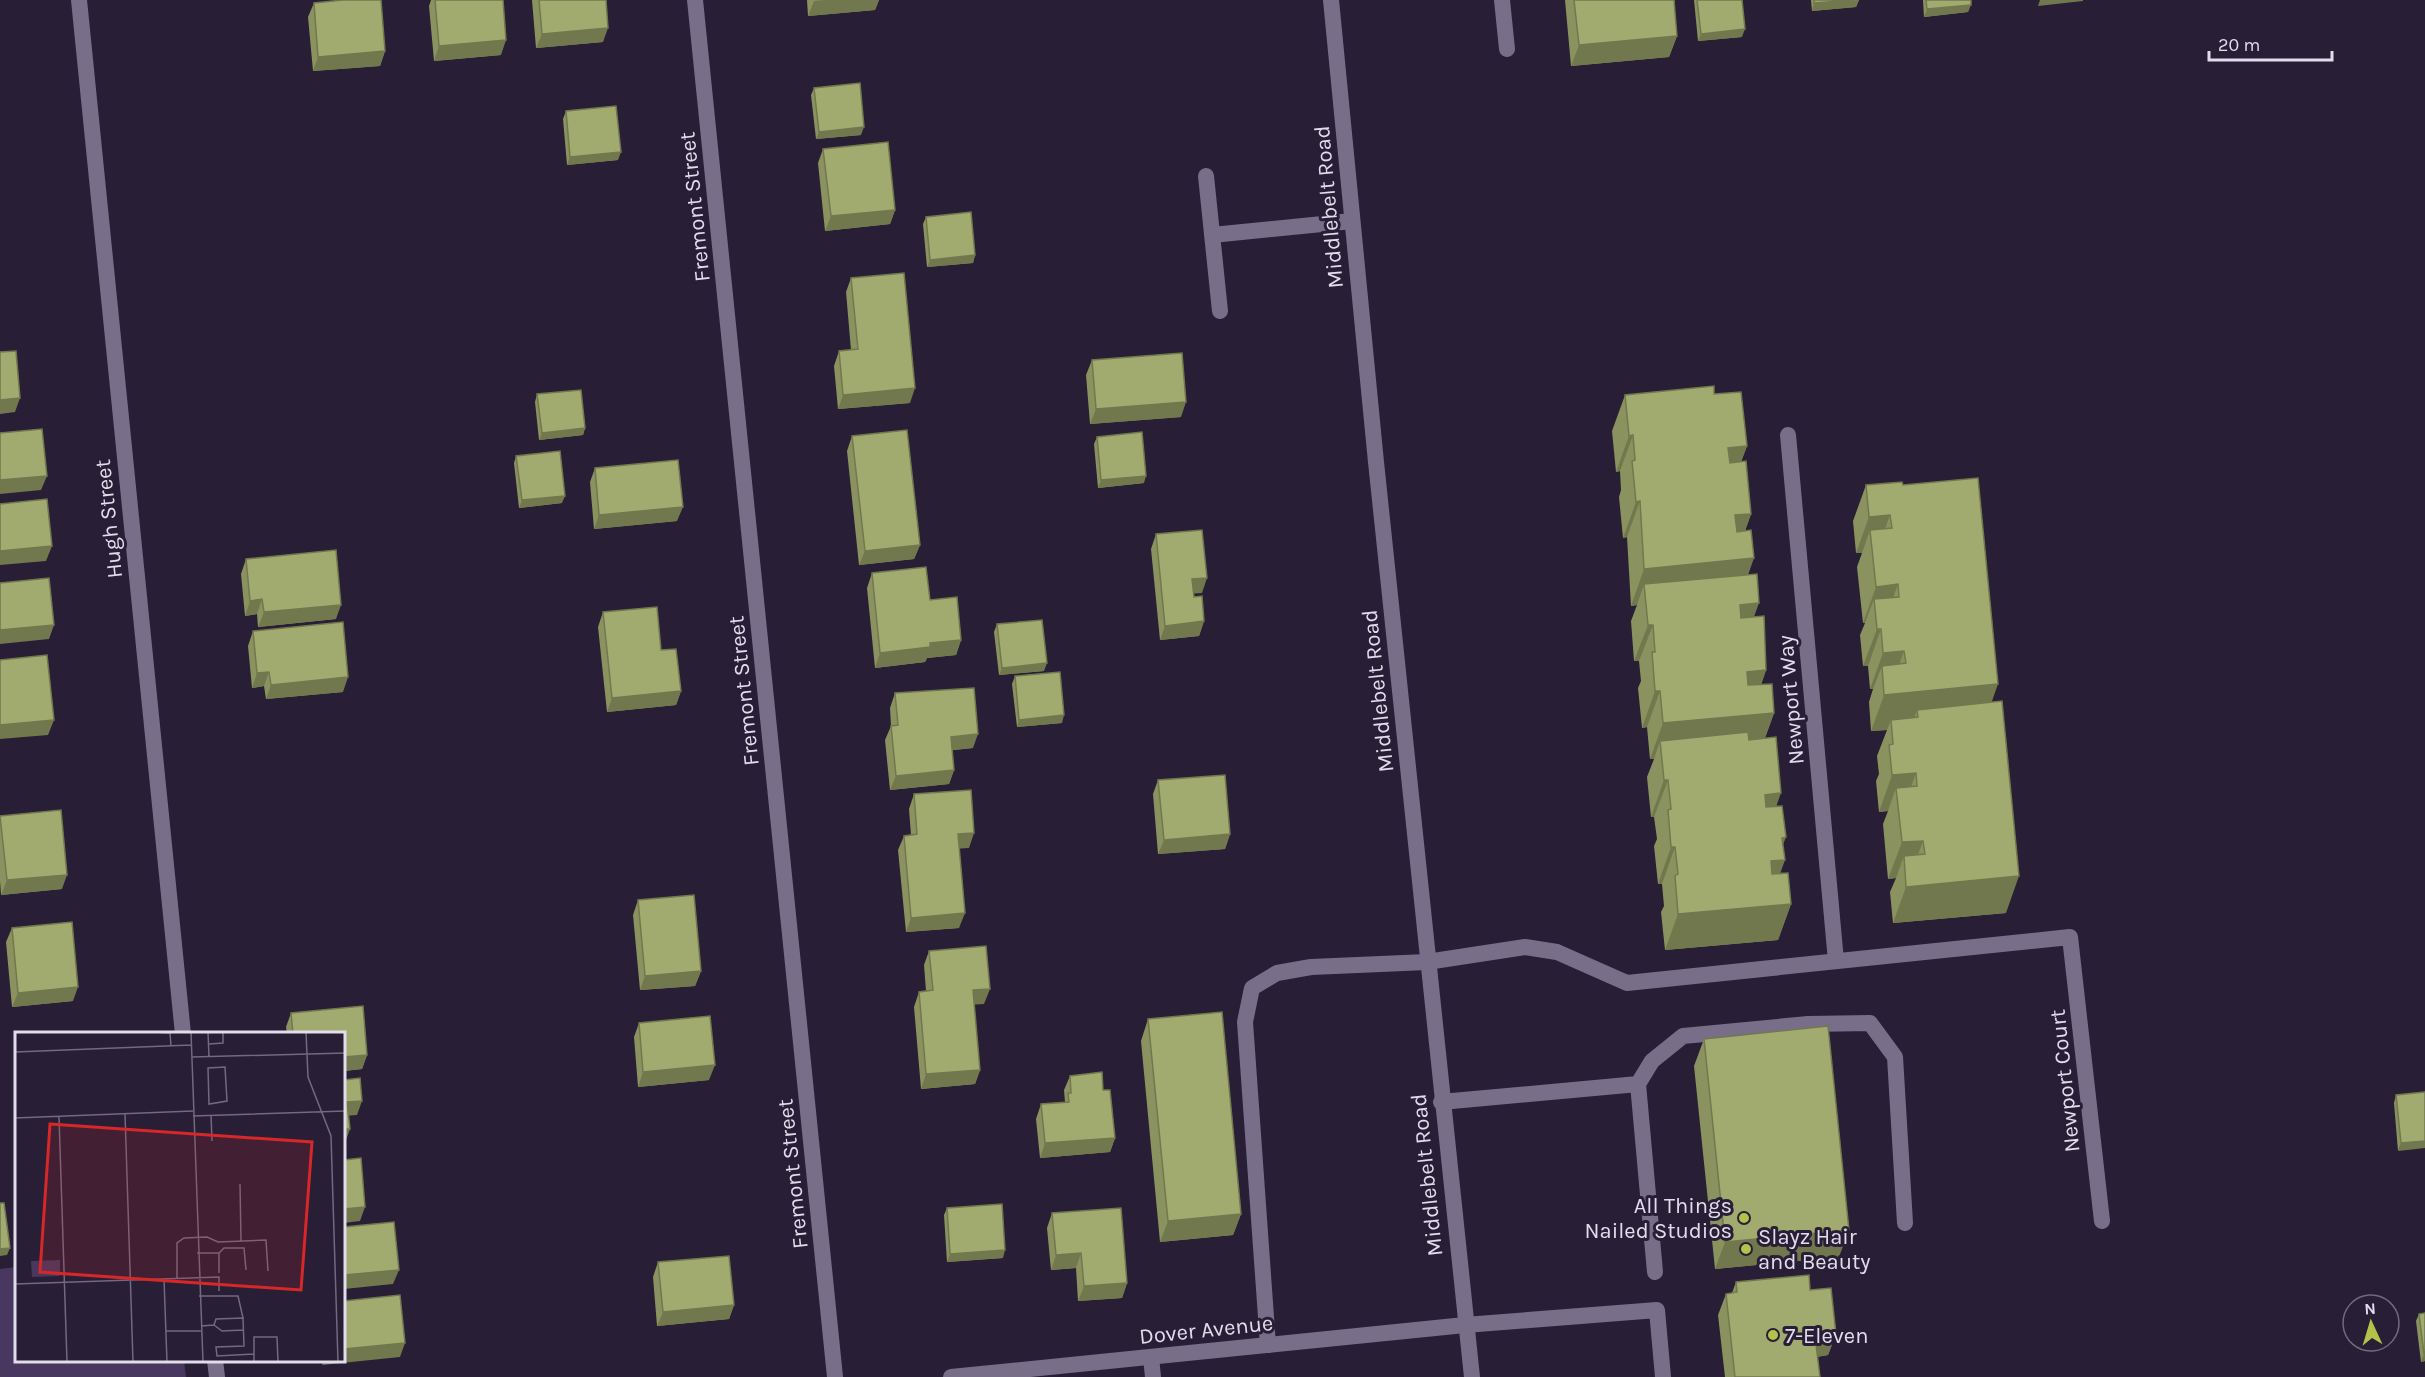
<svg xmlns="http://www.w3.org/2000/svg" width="2425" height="1377" font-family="Karla,sans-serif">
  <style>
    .grass { fill: #48385f }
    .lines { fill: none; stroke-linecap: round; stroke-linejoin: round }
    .service { stroke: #796e8a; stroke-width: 16 }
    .minor { stroke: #796e8a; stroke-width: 16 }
    .secondary { stroke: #796e8a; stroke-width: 16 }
    .wall { fill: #8a935f }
    .shaded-wall { fill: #71784e }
    .building { fill: #a1ab6f; stroke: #71784e; stroke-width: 1.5 }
    .poi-dot { fill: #b3c24b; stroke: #281e35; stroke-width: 2 }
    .labels { text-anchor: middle; stroke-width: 6; stroke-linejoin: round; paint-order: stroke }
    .street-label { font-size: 22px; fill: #e2ddec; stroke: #281e35 }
    .poi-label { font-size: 22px; fill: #e2ddec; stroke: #281e35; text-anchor: start }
    .inset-road { fill: none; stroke: #726a7e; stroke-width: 1.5 }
    .view { fill: #d62828; fill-opacity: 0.15; stroke: #d62828; stroke-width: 3 }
    .inset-edge { fill: none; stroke: #e2ddec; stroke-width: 3 }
  </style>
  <rect width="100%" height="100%" fill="#281e35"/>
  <path class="grass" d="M16,1267V1360L184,1361L186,1377H0V1269Z"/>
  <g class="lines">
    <path class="service" d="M1502,0L1507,49
      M1206,176L1220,311
      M1212,235L1352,221
      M1788,435L1836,961
      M1638,1084L1652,1061L1683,1036L1808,1024L1870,1023L1895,1057L1905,1223
      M1441,1102L1638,1084L1655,1272
      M1465,1325L1657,1310L1663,1377
      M1268,1345L1245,1022L1252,988L1277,973L1311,967L1427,962L1525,947L1557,952L1627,983L2070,937L2102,1221
      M1151,1357L1153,1377"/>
    <path class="minor" d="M79,0L183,1034
      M695,0L835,1377
      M215,1360L217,1377
      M951,1377L1465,1325"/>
    <path class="secondary" d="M1331,0L1376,462L1472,1377"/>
  </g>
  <path class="wall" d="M431,0H503L501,55L434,61L429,6Z
    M532,0H606L603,42L536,48Z
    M807,0H879L875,10L808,16Z
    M1565,0H1674L1677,36L1669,57L1571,66Z
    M1694,0H1742V37L1698,41Z
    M1811,0H1859L1856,7L1812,11Z
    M1923,0H1971L1968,12L1924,17Z
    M314,3L385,51L380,66L313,71L308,17Z
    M814,88L861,135L816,139L811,95Z
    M566,111L618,160L567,165L563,119Z
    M823,149L895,210L890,224L825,231L818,163Z
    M926,217L975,255L973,263L927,267L923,224Z
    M851,278L910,403L838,409L834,366L839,351L851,350L846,292Z
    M1092,360L1181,417L1090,424L1086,375Z
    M537,394L585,428L583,435L539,440L535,402Z
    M1714,394L1747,446L1741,462L1751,514L1745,531L1748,575L1754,617L1766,670L1761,685L1774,713L1765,738L1783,844L1780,874L1791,904L1778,940L1665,950L1661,912L1664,906L1662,884H1658L1654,846L1657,839L1654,817H1651L1647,777L1654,759H1650L1647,727L1642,728L1638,688L1641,681L1639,661H1634L1631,621L1637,605L1631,606L1627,537L1623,538L1619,497L1621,490L1620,471L1616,472L1612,431L1625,395Z
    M852,436L920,545L914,559L859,565L847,451Z
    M1097,437L1144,483L1098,488L1094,444Z
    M516,456L562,503L519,508L514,463Z
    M595,468L677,521L594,529L590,482Z
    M1866,485H1903L1991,702L2006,913L1893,923L1890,892L1896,878L1888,879L1883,824L1888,811L1879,812L1876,781L1879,774L1877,756L1887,730L1871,731L1869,702L1873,689H1870L1868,666H1863L1860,635L1865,623H1863L1857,567L1862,553H1856L1853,521Z
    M1156,534L1202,593H1193L1194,597L1204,621L1199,636L1160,640L1151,549Z
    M246,559L336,619L258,627L257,614L245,616L241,574Z
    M872,573L930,600L961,640L956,655L927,658L925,662L875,668L867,588Z
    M603,612L661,650L681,691L676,705L607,712L598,627Z
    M997,624L1044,671L999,675L994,632Z
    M253,631L343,692L266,699L264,686L252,688L248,646Z
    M1015,676L1062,723L1017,727L1012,684Z
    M895,693L973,748L952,750L954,770L949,784L890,790L885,740L891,726L890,708Z
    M1158,780L1230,834L1225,849L1158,854L1153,794Z
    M914,794L969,848H959V928L906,932L898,850L904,836L911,835L909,809Z
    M0,816L62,889L1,895L0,881Z
    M638,900L701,971L695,986L640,990L633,915Z
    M12,928L73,1001L12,1007L6,942Z
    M929,951L984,1004H974L980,1070L975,1084L921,1089L914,1007L919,992L926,991L924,965Z
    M363,1006L367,1055L362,1069L344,1071V1034H287L286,1027L291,1013Z
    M1148,1019L1241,1214L1233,1235L1160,1242L1141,1041Z
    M639,1023L709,1080L638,1087L634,1037Z
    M1704,1039L1839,1257L1715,1269L1694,1066Z
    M1070,1076L1103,1090L1115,1138L1110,1152L1040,1158L1036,1119L1041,1104L1065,1102L1064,1090Z
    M2425,1092L2398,1151L2394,1103L2396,1095Z
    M947,1208L1003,1258L947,1262L944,1215Z
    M1052,1213L1127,1283L1122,1298L1078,1301L1076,1268L1051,1270L1047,1228Z
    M658,1262L734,1305L729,1319L657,1326L653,1277Z
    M1736,1282L1810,1290L1836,1334L1828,1355L1817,1357L1820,1377H1725L1718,1315L1726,1294L1732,1293Z
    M2425,1313V1361L2421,1362L2416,1321L2419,1314Z"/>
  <path class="shaded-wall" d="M825,0H879L875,10L808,16L814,1Z
    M1859,0L1856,7L1812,11L1814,3Z
    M2040,0H2083V1L2038,6Z
    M1971,5L1968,12L1924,17L1927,9Z
    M608,28L603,42L536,48L542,34Z
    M1745,29L1742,37L1698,41L1701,34Z
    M1677,36L1669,57L1571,66L1579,45Z
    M506,40L501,55L434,61L439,46Z
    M385,51L380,66L313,71L318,57Z
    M864,127L861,135L816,139L819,132Z
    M621,152L618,160L567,165L570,157Z
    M895,210L890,224L825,231L831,216Z
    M975,255L973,263L927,267L930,260Z
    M915,388L910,403L838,409L843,395Z
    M20,398L15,412L0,414V400Z
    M1186,402L1181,417L1090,424L1096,409Z
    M585,428L583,435L539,440L542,433Z
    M1633,435L1620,471L1616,472L1629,436Z
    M1747,446L1733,482L1715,484L1728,448Z
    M47,476L41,490L0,494V480Z
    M1146,476L1144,483L1098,488L1101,480Z
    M565,496L562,503L519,508L522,500Z
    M1640,501L1627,537L1623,538L1636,502Z
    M683,507L677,521L594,529L599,515Z
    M1751,514L1738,550L1735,515Z
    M1890,515L1877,551L1870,530L1862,553H1856L1869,517Z
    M920,545L914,559L859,565L865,551Z
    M52,546L46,561L0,565V551Z
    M1754,558L1741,595L1644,584L1637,605L1631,606L1644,569Z
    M1207,578L1202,593L1187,594L1192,579Z
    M1898,584L1885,621L1874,599L1865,623H1863L1876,587Z
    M262,599L257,614L245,616L250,601Z
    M1759,603L1746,639L1726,641L1740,605Z
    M341,605L336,619L258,627L264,612Z
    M1204,621L1199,636L1160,640L1165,626Z
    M54,625L49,639L0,644V630Z
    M1648,625H1653L1639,661H1634Z
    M1877,629H1881L1868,666H1863Z
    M961,640L956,655L927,658L925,662L875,668L880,653L930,643Z
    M1904,651L1891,687L1882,666L1873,689H1870L1883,653Z
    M1047,663L1044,671L999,675L1002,668Z
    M1766,670L1753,706L1734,708L1747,672Z
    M269,672L264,686L252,688L257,673Z
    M348,677L343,692L266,699L271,685Z
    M1998,684L1985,721L1918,717L1917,710L1911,728L1891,720L1887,730L1871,731L1884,695Z
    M681,691L676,705L607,712L612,698Z
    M1655,691H1660L1647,727L1642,728Z
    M1774,713L1761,749L1660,741L1654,759H1650L1663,723Z
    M1064,715L1062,723L1017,727L1019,720Z
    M54,720L48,735L0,739V725Z
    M978,734L973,748L946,751L951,737Z
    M954,770L949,784L890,790L896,776Z
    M1916,773L1903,809L1896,788L1888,811L1879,812L1892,775Z
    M1664,780H1668L1654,817H1651Z
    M1781,793L1768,829L1765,795Z
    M974,833L969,848L953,849L958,834Z
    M1230,834L1225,849L1158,854L1164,840Z
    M1786,837L1777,860H1785L1772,896L1771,861L1782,838Z
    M1923,841L1910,877L1904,856L1896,878L1888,879L1902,842Z
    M1671,847H1675L1662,884H1658Z
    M67,875L62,889L1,895L7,880Z
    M2019,876L2006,913L1893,923L1906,887Z
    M1791,904L1778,940L1665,950L1678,914Z
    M965,913L959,928L906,932L911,918Z
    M701,971L695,986L640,990L645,976Z
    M78,987L73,1001L12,1007L18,993Z
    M990,989L984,1004L968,1005L973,990Z
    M367,1055L362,1069L344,1071V1057Z
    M715,1065L709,1080L638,1087L643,1072Z
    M980,1070L975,1084L921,1089L926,1074Z
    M362,1101L357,1115L344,1116L347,1102Z
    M344,1129H350L345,1143H344Z
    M1115,1138L1110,1152L1040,1158L1045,1143Z
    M2425,1141V1148L2398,1151L2401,1143Z
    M365,1207L360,1221L344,1223V1209Z
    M1241,1214L1233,1235L1160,1242L1168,1221Z
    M1849,1230L1839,1257L1715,1269L1725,1242Z
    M10,1248L7,1255L0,1256V1249Z
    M1005,1250L1003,1258L947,1262L950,1254Z
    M1081,1253L1076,1268L1051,1270L1056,1255Z
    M399,1270L393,1284L344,1289V1275Z
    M1127,1283L1122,1298L1078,1301L1084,1286Z
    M734,1305L729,1319L657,1326L663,1312Z
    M1836,1334L1828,1355L1808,1358L1815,1336Z
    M405,1343L400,1357L322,1365L324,1360H344V1349Z
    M2424,1354H2425V1361L2421,1362Z"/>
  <path class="building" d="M343,0H381L385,51L318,57L314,3Z
    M435,0H503L506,40L439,46Z
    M539,0H606L608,28L542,34Z
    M1574,0H1674L1677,36L1579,45Z
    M1697,0H1742L1745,29L1701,34Z
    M1814,0H1854L1814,3Z
    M1926,0H1971V5L1927,9Z
    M860,83L864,127L819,132L814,88Z
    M616,106L621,152L570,157L566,111Z
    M888,142L895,210L831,216L823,149Z
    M971,212L975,255L930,260L926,217Z
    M904,273L915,388L843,395L839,351L858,349L851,278Z
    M16,351L20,398L0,400V352Z
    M1182,353L1186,402L1096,409L1092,360Z
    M1714,386V394L1741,392L1747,446L1728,448L1730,463L1746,461L1751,514L1735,515L1737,532L1751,530L1754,558L1644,569L1640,501L1636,502L1632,461L1635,460L1633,435L1629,436L1625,395Z
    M581,390L585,428L542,433L537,394Z
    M42,429L47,476L0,480V433Z
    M907,430L920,545L865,551L852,436Z
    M1142,432L1146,476L1101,480L1097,437Z
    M560,451L565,496L522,500L516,456Z
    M678,460L683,507L599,515L595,468Z
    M1978,478L1998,684L1884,695L1882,666L1906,663L1904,651L1883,653L1881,629H1877L1874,599L1899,597L1898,584L1876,587L1870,530L1892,528L1890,515L1869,517L1866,485L1902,482L1903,485Z
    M47,499L52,546L0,551V504Z
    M1202,530L1207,578L1192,579L1194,597L1202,596L1204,621L1165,626L1156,534Z
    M336,550L341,605L264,612L262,599L250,601L246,559Z
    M926,567L930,600L957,597L961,640L930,643V647L880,653L872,573Z
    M1757,574L1759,603L1740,605L1741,618L1764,616L1766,670L1747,672L1748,685L1772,684L1774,713L1663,723L1660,691H1655L1652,652H1655L1653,625H1648L1644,584Z
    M49,578L54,625L0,630V583Z
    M657,607L661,650L676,649L681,691L612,698L603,612Z
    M1042,620L1047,663L1002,668L997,624Z
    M343,622L348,677L271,685L269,672L257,673L253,631Z
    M47,655L54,720L0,725V660Z
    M1060,672L1064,715L1019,720L1015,676Z
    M974,688L978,734L951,737L954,770L896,776L891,726L898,725L895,693Z
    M2002,701L2019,876L1906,887L1904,856L1925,854L1923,841L1902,842L1896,788L1917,786L1916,773L1892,775L1889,745L1893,744L1891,720L1918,717L1917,710Z
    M1748,732L1749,740L1776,737L1781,793L1765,795L1766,807L1782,806L1786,837L1782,838L1785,860L1771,861L1772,874L1788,873L1791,904L1678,914L1675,876L1678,874L1675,847H1671L1668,810L1671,809L1668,780H1664L1660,741Z
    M1225,775L1230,834L1164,840L1158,780Z
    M971,790L974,833L958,834L965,913L911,918L904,836L917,834L914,794Z
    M61,810L67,875L7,880L0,816Z
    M694,895L701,971L645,976L638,900Z
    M72,922L78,987L18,993L12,928Z
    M986,946L990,989L973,990L980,1070L926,1074L919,992L933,990L929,951Z
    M363,1006L367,1055L344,1057V1034H293L291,1013Z
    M1222,1012L1241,1214L1168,1221L1148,1019Z
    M710,1016L715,1065L643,1072L639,1023Z
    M1828,1026L1849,1230L1725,1242L1704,1039Z
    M1102,1072L1103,1090H1110L1115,1138L1045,1143L1041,1104L1069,1102L1068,1093H1071L1070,1076Z
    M360,1078L362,1101L347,1102L350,1129H344V1080Z
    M2425,1092V1141L2401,1143L2396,1095Z
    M361,1158L365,1207L344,1209V1160Z
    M0,1203H4L10,1248L0,1249Z
    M1002,1204L1005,1250L950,1254L947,1208Z
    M1121,1208L1127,1283L1084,1286L1081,1253L1056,1255L1052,1213Z
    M394,1222L399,1270L344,1275V1227Z
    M729,1256L734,1305L663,1312L658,1262Z
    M1809,1275L1810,1290L1831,1288L1836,1334L1815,1336L1820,1377H1735L1726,1294L1737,1292L1736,1282Z
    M400,1295L405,1343L344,1349V1301Z
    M2425,1313V1354H2424L2419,1314Z"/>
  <g class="poi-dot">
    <circle cx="1744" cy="1218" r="6"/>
    <circle cx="1746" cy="1249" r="6"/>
    <circle cx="1773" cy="1335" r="6"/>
  </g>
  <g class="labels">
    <g class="street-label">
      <text transform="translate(694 207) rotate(-96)" y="8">Fremont Street</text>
      <text transform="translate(1328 207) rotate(-95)" y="8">Middlebelt Road</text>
      <text transform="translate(108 519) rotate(-96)" y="8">Hugh Street</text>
      <text transform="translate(743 691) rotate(-96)" y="8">Fremont Street</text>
      <text transform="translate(1377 691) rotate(-96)" y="8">Middlebelt Road</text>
      <text transform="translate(1790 700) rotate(-95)" y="8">Newport Way</text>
      <text transform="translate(2064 1081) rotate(-96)" y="8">Newport Court</text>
      <text transform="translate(792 1174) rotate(-96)" y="8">Fremont Street</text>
      <text transform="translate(1426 1175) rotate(-96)" y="8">Middlebelt Road</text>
      <text transform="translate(1206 1329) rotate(-6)" y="8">Dover Avenue</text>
    </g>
    <g class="poi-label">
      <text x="1732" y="1213" text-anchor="end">All Things<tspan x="1732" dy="25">Nailed Studios</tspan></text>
      <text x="1758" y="1244">Slayz Hair<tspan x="1758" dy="25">and Beauty</tspan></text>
      <text x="1785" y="1343">7-Eleven</text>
    </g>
  </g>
  <g transform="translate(15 1032)">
    <rect width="330" height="330" fill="#281e35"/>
    <path d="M45,228V244L17,245L16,229Z" fill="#48385f"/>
    <path class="inset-road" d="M139,0L155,1L156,14M176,0L188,330M193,0L194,25M291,0L293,45L316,104L323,330M194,12L208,11V0M0,20L176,13M177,25L330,21M210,35L212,69L194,72L193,36ZM110,82L118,330M196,83L197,109M178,84L330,79M44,85L52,330M0,86L178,79M225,152L226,209M182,221H204V241M204,221L209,216H229L231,238M162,246V211L169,206L192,205L203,210L251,208L253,239M149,247L152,330M0,252L204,245V259M184,264H223L228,286M199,293L207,299L228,298M186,294L199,293L201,287L228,286L229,314L201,315L202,324L239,322M151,299H186M239,330V305H262L263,330"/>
    <path class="view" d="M35,92L297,110L286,258L25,240Z"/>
    <rect width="330" height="330" class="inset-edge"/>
  </g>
  <g transform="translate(2371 1323) rotate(356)"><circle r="28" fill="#281e35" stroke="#726a7e" stroke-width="1.5"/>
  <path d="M0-4.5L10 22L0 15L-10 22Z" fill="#b3c24b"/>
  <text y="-9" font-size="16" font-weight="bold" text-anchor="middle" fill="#e2ddec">N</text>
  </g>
  <path d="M2209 51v9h123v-9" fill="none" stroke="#e2ddec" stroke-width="3"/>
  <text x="2218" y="51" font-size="18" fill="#e2ddec" stroke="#281e35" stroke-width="4.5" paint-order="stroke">20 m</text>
</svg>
